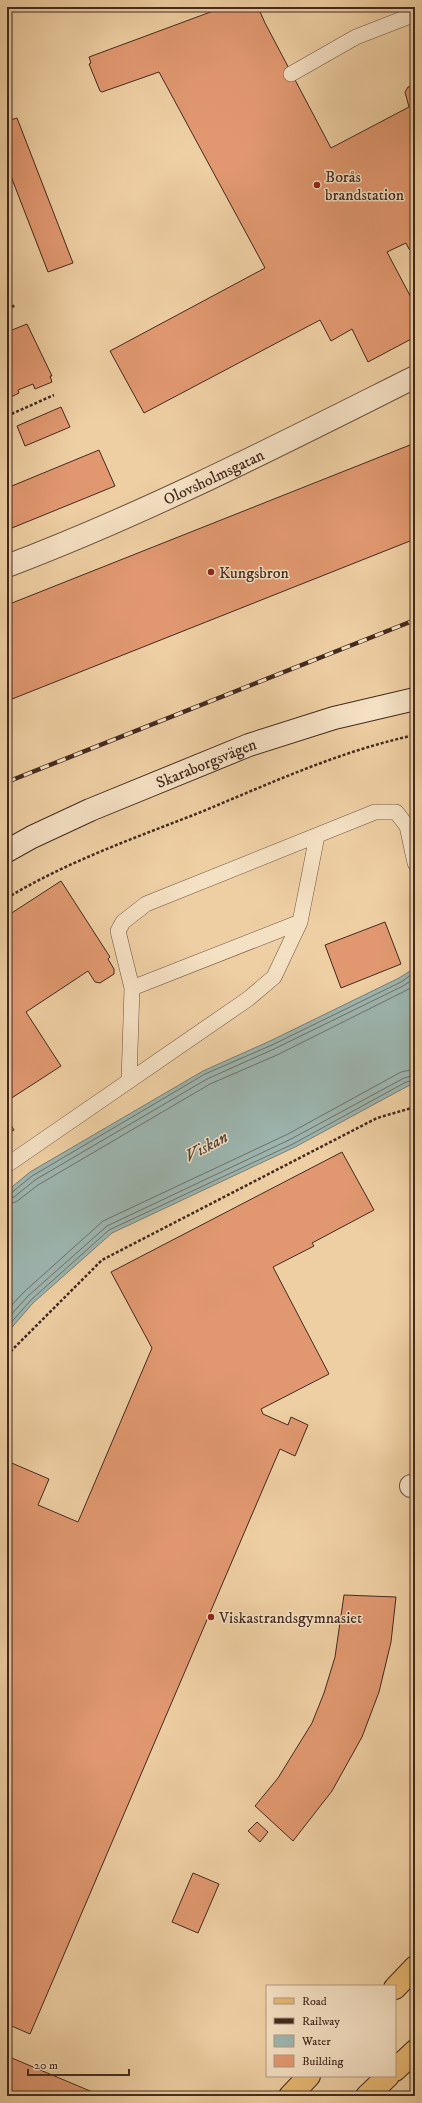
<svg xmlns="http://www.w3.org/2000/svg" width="422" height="2103" font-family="'IM FELL DW Pica',serif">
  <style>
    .water { fill: #9cb5af; stroke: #787d75 }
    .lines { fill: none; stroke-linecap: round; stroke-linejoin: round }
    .shore { stroke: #706f67; stroke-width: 1 }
    .building { fill: #e19870; stroke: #43291f }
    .lane-casing { stroke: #6e5240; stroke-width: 16 }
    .street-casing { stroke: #6e5240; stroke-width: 24 }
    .secondary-casing { stroke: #43291f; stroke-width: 24 }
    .primary-casing { stroke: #43291f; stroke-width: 24 }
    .path { stroke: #43291f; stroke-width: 2.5; stroke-dasharray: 3 2; stroke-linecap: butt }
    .lane { stroke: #f4e0c3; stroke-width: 15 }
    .street { stroke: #f4e0c3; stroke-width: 22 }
    .secondary { stroke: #f4e0c3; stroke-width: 22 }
    .primary { stroke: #e7b872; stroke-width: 22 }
    .rail-casing { stroke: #43291f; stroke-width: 4.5 }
    .rail { stroke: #f4e0c3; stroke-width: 3; stroke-dasharray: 9; stroke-linecap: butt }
    .poi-dot { fill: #8f2418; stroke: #f4e0c3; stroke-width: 1.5 }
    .labels { text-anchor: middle; stroke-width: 3; stroke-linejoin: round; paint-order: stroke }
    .poi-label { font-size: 16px; fill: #43291f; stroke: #f4e0c3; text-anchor: start }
    .street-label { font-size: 16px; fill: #43291f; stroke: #f4e0c3 }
    .water-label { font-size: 17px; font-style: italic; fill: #55453c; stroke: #f4e0c3 }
  </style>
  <rect width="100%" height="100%" fill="#eecfa3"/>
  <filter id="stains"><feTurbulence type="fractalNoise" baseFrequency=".005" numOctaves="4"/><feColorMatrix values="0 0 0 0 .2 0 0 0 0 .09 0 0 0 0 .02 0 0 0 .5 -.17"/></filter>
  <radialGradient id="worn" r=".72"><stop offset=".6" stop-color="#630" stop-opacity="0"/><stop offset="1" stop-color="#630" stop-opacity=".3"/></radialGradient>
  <path class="water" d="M415,968V1084L408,1086L295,1147L112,1233L33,1303L7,1333V1191L30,1172L203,1071L270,1041L399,978Z"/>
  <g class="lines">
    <path class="shore" d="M7,1193H11L32,1176L205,1074L272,1045L401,982L415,972
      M7,1198L14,1197L35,1180L207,1079L274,1049L403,986L415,978
      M7,1204L16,1202L38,1185L210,1084L277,1055L415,986
      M7,1310L24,1292L103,1221L288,1134L401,1072L415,1069
      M7,1319L28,1296L107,1226L291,1139L404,1078L415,1075
      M7,1327L31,1300L109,1230L293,1144L406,1082L415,1080"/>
  </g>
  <path class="building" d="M224,7H258L265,23L331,148L409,107L405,92L408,87L415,85V249L411,251L409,249L406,243L387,252L415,305V337L368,362L352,329L331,341L320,320L144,413L110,351L265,268L159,72L102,92L100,91L89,64L91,63L89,57Z
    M17,118L73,263L48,272L7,166V121Z
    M27,324L52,376H50L52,382L35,389L33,384L18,390L19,393L11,397L10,393L7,394V332Z
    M61,407L70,427L25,446L17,426Z
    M415,443V539L7,701V605Z
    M99,450L115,486L7,530V488Z
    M61,881L110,957L108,959L114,969V974L100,983L95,982L88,971L26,1012L61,1066L7,1101V916Z
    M385,922L401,964L341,988L325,945Z
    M7,1119L14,1130L7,1134Z
    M342,1152L374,1210L312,1243L314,1246L273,1267L329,1374L261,1409L263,1414L288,1425L291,1417L308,1425L295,1456L280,1449L30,2034L7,2024V1461L49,1479L38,1505L78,1522L152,1348L111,1272Z
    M344,1595L396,1597L391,1642L379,1692L362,1737L332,1791L293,1841L255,1806L278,1778L312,1723L324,1693L335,1657Z
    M257,1822L268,1832L260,1842L248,1831Z
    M193,1873L219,1884L198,1933L172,1922Z
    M7,2056L102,2096H7Z"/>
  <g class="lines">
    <defs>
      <path id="lane" d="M291,74L356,37L415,14
        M132,988L300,922
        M129,1081L132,988L118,931L123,922L146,904L375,812H396L407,826L415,863
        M7,1165L248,999L274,977L300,922L317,836"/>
      <g id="street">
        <path id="s1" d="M7,566C147,513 281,444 415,377"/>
        <path d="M411,1486H415"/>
      </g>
      <g id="secondary">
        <path id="s2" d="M7,851L32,837L90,810L249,745L334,718L415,699"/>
      </g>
      <path id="primary" d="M395,1988L415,1967
        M395,2070L415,2051
        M290,2096L309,2076
        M367,2096L388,2076"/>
    </defs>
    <use href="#lane" class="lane-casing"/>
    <use href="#street" class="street-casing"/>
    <use href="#secondary" class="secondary-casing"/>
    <use href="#primary" class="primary-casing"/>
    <path class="path" d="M7,309L16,305
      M7,416L54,395
      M7,898C68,861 135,838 201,812C271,783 340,751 415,735
      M7,1355L102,1260L377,1118L415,1107"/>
    <use href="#lane" class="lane"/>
    <use href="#street" class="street"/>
    <use href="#secondary" class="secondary"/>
    <use href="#primary" class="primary"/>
    <defs>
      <path id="rail" d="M7,782L415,620"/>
    </defs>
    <use href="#rail" class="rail-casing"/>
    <use href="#rail" class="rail"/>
  </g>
  <g class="poi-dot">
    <circle cx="317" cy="185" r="4"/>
    <circle cx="211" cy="572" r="4"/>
    <circle cx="211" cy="1617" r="4"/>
  </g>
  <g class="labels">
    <g class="poi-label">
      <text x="325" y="182">Borås<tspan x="325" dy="18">brandstation</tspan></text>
      <text x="219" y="578">Kungsbron</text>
      <text x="219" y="1623">Viskastrandsgymnasiet</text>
    </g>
    <g class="street-label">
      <text dy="6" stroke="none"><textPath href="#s1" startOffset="225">Olovsholmsgatan</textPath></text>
      <text dy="6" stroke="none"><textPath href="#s2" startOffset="218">Skaraborgsvägen</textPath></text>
    </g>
    <g class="water-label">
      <text transform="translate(206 1146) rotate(-28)" y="6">Viskan</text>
    </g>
  </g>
  <rect width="422" height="2103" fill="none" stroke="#eecfa3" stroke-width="24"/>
  <rect x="8" y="8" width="406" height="2087" fill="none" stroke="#43291f" stroke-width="2"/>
  <rect x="12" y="12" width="398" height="2079" fill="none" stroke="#43291f"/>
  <rect x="266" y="1985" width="130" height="92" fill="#f4e0c3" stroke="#ad9781"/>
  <rect x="274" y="1998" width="20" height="6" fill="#e7b872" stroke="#ad9781"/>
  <text x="302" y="2005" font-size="12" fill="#43291f">Road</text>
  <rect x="274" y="2018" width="20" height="6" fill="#43291f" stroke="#ad9781"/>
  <text x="302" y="2025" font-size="12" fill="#43291f">Railway</text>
  <rect x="274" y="2035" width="20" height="12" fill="#9cb5af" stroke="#ad9781"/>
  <text x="302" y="2045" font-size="12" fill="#43291f">Water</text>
  <rect x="274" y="2055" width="20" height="12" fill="#e19870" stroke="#ad9781"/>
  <text x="302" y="2065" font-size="12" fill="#43291f">Building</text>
  <path d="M28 2069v6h101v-6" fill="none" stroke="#43291f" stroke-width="2"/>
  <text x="34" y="2069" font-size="12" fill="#43291f" stroke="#f4e0c3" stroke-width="3" paint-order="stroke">20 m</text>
  <rect width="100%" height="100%" filter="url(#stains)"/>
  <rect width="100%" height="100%" fill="url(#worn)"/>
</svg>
